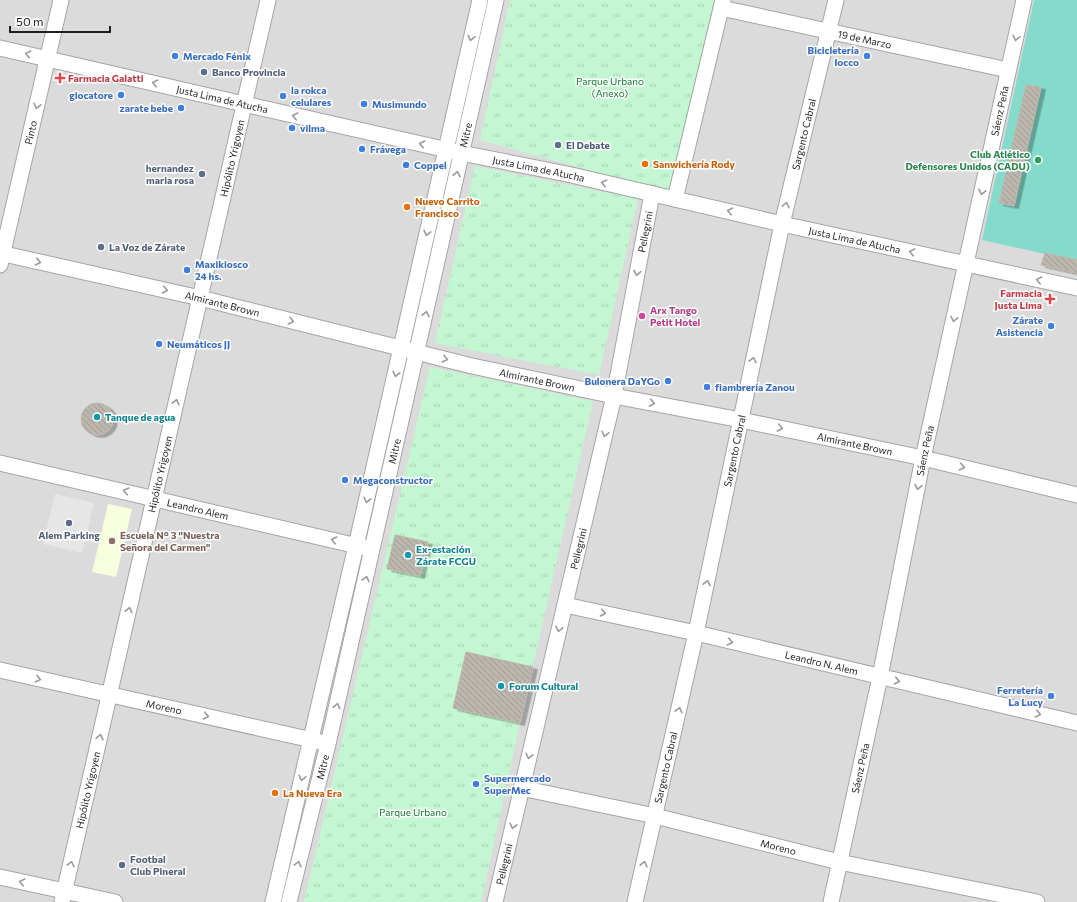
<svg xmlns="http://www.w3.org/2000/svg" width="1077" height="902" font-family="Commissioner,sans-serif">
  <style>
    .residential { fill: #dcdbdb }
    .education { fill: #f7fede }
    .park { fill: url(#park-tufts) }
    .pitch { fill: #85dbcb }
    .parking { fill: #e6e6e6 }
    .building { fill: url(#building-back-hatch); stroke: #c0b7a7; filter: url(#shadow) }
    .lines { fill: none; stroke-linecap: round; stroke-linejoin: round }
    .minor-casing { stroke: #a5a5a5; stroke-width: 17 }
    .minor { stroke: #fff; stroke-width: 15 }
    .oneway { stroke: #9a9a9a }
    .shop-dot { fill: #3f7fe0; stroke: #fff; stroke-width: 1.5 }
    .service-dot { fill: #5c6f8a; stroke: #fff; stroke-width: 1.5 }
    .health-dot { fill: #e0444e; stroke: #fff; stroke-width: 1.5 }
    .leisure-dot { fill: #2e9e5b; stroke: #fff; stroke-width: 1.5 }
    .food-dot { fill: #e8710a; stroke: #fff; stroke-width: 1.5 }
    .hotel-dot { fill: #d1479c; stroke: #fff; stroke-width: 1.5 }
    .culture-dot { fill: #0f9aa8; stroke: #fff; stroke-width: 1.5 }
    .education-dot { fill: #8d6e63; stroke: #fff; stroke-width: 1.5 }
    .labels { text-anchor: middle; stroke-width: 3; stroke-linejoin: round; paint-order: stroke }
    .street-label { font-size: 10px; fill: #1e1e1e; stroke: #fff }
    .shop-label { font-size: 10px; font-weight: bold; fill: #366cbe; stroke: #fff; text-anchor: start }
    .service-label { font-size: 10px; font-weight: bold; fill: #4e5e75; stroke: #fff; text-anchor: start }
    .health-label { font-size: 10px; font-weight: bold; fill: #be3a42; stroke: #fff; text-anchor: start }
    .park-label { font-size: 10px; fill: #10782e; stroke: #fff }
    .leisure-label { font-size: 10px; font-weight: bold; fill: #27864d; stroke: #fff; text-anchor: end }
    .food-label { font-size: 10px; font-weight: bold; fill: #c56008; stroke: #fff; text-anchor: start }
    .hotel-label { font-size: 10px; font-weight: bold; fill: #b23c85; stroke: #fff; text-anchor: start }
    .culture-label { font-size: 10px; font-weight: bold; fill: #0d838f; stroke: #fff; text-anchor: start }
    .education-label { font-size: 10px; font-weight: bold; fill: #785e54; stroke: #fff; text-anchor: start }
  </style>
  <defs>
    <pattern id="park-tufts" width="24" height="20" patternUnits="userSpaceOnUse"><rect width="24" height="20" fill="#c3f7d2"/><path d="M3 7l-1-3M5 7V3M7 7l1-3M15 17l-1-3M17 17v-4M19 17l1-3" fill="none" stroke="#a7d3b4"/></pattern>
    <pattern id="building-back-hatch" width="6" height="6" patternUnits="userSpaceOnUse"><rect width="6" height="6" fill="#bbb6ae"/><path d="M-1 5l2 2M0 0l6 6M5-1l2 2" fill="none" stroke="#a09c95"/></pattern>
    <filter id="shadow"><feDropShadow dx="4.5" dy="2.5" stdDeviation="0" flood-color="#0004"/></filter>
  </defs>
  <rect width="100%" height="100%" fill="#efede4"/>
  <path class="residential" d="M0,0H1077V902H0Z"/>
  <path class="education" d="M108,504L132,509L116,577L92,572Z"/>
  <path class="park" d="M510,0H718L676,194L480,140Z
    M475,166L638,199L599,375L435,343Z
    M430,367L593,401L520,723L481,902H304Z"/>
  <path class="pitch" d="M1034,0H1077V261L982,240Z"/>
  <path class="parking" d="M55,494L94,503L82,553L43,544Z"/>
  <path class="building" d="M1026,85L1041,87L1014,206L999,203Z
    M1045,253L1077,260V273L1041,265Z
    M81 419a16 16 0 1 1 32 0a16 16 0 1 1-32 0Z
    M395,535L428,542L420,576L387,569Z
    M466,652L533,667L520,723L453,708Z"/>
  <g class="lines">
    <defs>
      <g id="minor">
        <path id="s1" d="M721,8L1008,70"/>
        <path id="s2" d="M0,48L244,104L461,153L567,174L782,224L1077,288"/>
        <path d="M675,199L723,0"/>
        <path id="s3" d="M0,253L200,298L472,366L614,396L741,420L923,458L1077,495"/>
        <path id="s4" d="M0,265L61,0"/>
        <path id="s5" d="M0,463L366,548"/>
        <path id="s6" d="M565,605L696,633L1077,723"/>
        <path id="s7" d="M0,670L321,742"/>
        <path id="s8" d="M521,788L655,816L839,862L1037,902"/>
        <path d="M0,877L115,902"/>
        <path id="s9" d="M62,902L268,0"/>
        <path d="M273,902L356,546L480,0"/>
        <path id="s10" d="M289,902L328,744L496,0"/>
        <path id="s11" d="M495,902L614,396L652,194"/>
        <path id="s12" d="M635,902L696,633L782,224L836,0"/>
        <path id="s13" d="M831,902L880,677L923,458L1024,0"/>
      </g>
    </defs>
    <use href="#minor" class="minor-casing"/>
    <use href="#minor" class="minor"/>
  </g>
  <defs><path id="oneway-chevron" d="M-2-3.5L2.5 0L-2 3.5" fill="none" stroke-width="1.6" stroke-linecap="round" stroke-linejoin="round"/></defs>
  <g class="oneway">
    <use href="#oneway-chevron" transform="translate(471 38) rotate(103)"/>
    <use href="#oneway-chevron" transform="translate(1016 38) rotate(103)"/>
    <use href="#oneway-chevron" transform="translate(28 54) rotate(-168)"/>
    <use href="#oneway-chevron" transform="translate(155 83) rotate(-167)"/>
    <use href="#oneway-chevron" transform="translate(37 106) rotate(103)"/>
    <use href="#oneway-chevron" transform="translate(295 116) rotate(-167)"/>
    <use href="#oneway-chevron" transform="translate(422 144) rotate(-167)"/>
    <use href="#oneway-chevron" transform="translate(457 174) rotate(-78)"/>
    <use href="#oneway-chevron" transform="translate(604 183) rotate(-167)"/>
    <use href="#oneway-chevron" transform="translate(982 192) rotate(102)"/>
    <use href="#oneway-chevron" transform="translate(786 205) rotate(-76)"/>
    <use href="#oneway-chevron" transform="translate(730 211) rotate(-167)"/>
    <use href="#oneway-chevron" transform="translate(427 233) rotate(102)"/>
    <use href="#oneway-chevron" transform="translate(912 252) rotate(-168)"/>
    <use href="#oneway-chevron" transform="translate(38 262) rotate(13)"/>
    <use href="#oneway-chevron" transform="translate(637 273) rotate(101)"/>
    <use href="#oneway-chevron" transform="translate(1039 280) rotate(-167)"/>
    <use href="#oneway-chevron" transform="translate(165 290) rotate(13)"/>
    <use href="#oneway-chevron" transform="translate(426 314) rotate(-78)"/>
    <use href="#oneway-chevron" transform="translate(954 319) rotate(103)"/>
    <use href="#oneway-chevron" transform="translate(291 321) rotate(14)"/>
    <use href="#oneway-chevron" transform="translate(445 359) rotate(14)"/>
    <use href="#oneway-chevron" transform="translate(753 360) rotate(-78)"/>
    <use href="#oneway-chevron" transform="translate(396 374) rotate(103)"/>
    <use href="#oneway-chevron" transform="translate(176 402) rotate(-77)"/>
    <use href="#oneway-chevron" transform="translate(652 403) rotate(10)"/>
    <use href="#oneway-chevron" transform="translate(780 428) rotate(12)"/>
    <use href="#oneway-chevron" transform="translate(605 434) rotate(103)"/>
    <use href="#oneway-chevron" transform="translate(962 467) rotate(13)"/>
    <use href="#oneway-chevron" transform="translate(918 487) rotate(101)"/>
    <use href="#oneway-chevron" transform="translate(126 491) rotate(-167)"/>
    <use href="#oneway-chevron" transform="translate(367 500) rotate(103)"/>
    <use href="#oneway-chevron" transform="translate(334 540) rotate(-167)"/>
    <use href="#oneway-chevron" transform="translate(366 579) rotate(-77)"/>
    <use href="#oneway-chevron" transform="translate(707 583) rotate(-78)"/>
    <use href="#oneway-chevron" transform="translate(129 610) rotate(-77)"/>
    <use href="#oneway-chevron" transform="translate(603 613) rotate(12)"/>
    <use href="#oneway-chevron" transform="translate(559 629) rotate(103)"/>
    <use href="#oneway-chevron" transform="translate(730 642) rotate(13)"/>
    <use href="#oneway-chevron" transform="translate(38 679) rotate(13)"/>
    <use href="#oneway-chevron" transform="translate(897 681) rotate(13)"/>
    <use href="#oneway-chevron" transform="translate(337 706) rotate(-77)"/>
    <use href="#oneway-chevron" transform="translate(679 710) rotate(-77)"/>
    <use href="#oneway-chevron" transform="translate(1038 714) rotate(13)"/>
    <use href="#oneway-chevron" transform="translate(206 716) rotate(13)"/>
    <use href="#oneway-chevron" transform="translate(100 737) rotate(-77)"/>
    <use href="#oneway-chevron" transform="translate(529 756) rotate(103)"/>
    <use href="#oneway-chevron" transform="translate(302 778) rotate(103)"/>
    <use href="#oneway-chevron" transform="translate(513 826) rotate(103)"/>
    <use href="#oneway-chevron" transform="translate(71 864) rotate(-77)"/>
    <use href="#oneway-chevron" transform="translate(298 864) rotate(-76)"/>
    <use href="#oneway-chevron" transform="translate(644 864) rotate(-77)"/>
    <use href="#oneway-chevron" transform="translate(22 882) rotate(-167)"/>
  </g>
  <g class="shop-dot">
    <circle cx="175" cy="56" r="4"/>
    <circle cx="867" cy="56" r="4"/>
    <circle cx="121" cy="95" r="4"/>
    <circle cx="283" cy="96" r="4"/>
    <circle cx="364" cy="104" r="4"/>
    <circle cx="181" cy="108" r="4"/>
    <circle cx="292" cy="128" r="4"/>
    <circle cx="362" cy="149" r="4"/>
    <circle cx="406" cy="165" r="4"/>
    <circle cx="187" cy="270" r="4"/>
    <circle cx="1051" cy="326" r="4"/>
    <circle cx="159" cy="344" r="4"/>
    <circle cx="668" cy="381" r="4"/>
    <circle cx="707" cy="387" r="4"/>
    <circle cx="345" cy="480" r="4"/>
    <circle cx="1051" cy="696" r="4"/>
    <circle cx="476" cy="784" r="4"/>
  </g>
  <g class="service-dot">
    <circle cx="204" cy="72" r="4"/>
    <circle cx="558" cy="145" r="4"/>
    <circle cx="202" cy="174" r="4"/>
    <circle cx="101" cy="247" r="4"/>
    <circle cx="69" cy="523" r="4"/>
    <circle cx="122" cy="865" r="4"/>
  </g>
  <g class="health-dot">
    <path d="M58 72h4v4h4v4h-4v4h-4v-4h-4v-4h4z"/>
    <path d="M1048 293h4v4h4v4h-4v4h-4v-4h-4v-4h4z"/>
  </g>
  <circle class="leisure-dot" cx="1038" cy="160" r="4"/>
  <g class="food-dot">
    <circle cx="645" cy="164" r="4"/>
    <circle cx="407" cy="207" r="4"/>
    <circle cx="275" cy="793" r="4"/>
  </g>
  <circle class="hotel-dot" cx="642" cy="316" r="4"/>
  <g class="culture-dot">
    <circle cx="97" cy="417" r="4"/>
    <circle cx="408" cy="555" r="4"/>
    <circle cx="501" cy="686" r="4"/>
  </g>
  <circle class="education-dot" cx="112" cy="541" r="4"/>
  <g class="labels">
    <g class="street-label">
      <text dy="4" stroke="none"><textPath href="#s1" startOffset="147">19 de Marzo</textPath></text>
      <text dy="4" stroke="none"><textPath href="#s2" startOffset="228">Justa Lima de Atucha</textPath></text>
      <text dy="4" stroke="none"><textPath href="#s13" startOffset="809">Sáenz Peña</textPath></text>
      <text dy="4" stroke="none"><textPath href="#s4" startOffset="136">Pinto</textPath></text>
      <text dy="4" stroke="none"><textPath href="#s12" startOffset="786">Sargento Cabral</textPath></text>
      <text dy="4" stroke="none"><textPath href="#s10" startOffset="787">Mitre</textPath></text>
      <text dy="4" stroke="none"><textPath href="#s9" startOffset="763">Hipólito Yrigoyen</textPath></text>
      <text dy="4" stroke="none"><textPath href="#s2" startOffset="552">Justa Lima de Atucha</textPath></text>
      <text dy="4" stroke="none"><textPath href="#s11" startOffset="687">Pellegrini</textPath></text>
      <text dy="4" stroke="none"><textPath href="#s2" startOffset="876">Justa Lima de Atucha</textPath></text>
      <text dy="4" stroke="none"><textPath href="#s3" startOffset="228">Almirante Brown</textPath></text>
      <text dy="4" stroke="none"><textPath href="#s3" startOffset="552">Almirante Brown</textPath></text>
      <text dy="4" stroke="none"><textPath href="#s3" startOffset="876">Almirante Brown</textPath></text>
      <text dy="4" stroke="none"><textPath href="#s12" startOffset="462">Sargento Cabral</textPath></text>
      <text dy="4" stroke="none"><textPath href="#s13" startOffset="461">Sáenz Peña</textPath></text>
      <text dy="4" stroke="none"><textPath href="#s10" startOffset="463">Mitre</textPath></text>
      <text dy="4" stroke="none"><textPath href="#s9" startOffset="439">Hipólito Yrigoyen</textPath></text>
      <text dy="4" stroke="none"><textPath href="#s5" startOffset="203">Leandro Alem</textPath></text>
      <text dy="4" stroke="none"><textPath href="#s11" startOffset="363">Pellegrini</textPath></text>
      <text dy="4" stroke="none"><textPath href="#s6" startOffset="263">Leandro N. Alem</textPath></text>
      <text dy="4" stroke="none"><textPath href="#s7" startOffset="168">Moreno</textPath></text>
      <text dy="4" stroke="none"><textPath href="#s10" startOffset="139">Mitre</textPath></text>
      <text dy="4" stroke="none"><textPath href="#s12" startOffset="138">Sargento Cabral</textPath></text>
      <text dy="4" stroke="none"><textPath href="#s13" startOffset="137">Sáenz Peña</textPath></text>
      <text dy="4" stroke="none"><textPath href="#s9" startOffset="115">Hipólito Yrigoyen</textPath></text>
      <text dy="4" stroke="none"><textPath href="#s8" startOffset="264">Moreno</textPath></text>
      <text dy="4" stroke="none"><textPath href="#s11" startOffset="39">Pellegrini</textPath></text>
    </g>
    <g class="shop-label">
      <text x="859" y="54" text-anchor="end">Bicicletería<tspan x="859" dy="12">Iocco</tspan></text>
      <text x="183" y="60">Mercado Fénix</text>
      <text x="291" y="94">la rokca<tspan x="291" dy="12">celulares</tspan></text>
      <text x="113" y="99" text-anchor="end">giocatore</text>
      <text x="372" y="108">Musimundo</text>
      <text x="173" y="112" text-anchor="end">zarate bebe</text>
      <text x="300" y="132">vilma</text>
      <text x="370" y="153">Frávega</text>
      <text x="414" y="169">Coppel</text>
      <text x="195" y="268">Maxikiosco<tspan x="195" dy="12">24 hs.</tspan></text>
      <text x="1043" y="324" text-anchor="end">Zárate<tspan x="1043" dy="12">Asistencia</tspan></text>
      <text x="167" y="348">Neumáticos JJ</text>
      <text x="660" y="385" text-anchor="end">Bulonera DaYGo</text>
      <text x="715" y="391">fiambrería Zanou</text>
      <text x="353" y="484">Megaconstructor</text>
      <text x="1043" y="694" text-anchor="end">Ferretería<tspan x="1043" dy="12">La Lucy</tspan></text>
      <text x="484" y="782">Supermercado<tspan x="484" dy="12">SuperMec</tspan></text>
    </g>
    <g class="service-label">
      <text x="212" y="76">Banco Provincia</text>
      <text x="566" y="149">El Debate</text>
      <text x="194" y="172" text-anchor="end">hernandez<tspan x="194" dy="12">maria rosa</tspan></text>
      <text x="109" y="251">La Voz de Zárate</text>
      <text x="69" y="539" text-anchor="middle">Alem Parking</text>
      <text x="130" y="863">Footbal<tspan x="130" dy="12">Club Pineral</tspan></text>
    </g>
    <g class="health-label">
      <text x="68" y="82">Farmacia Galatti</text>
      <text x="1042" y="297" text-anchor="end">Farmacia<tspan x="1042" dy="12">Justa Lima</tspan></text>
    </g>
    <g class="park-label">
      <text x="610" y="85">Parque Urbano<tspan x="610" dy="12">(Anexo)</tspan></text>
      <text x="413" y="816">Parque Urbano</text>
    </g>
    <g class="leisure-label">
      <text x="1030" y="158">Club Atlético<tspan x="1030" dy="12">Defensores Unidos (CADU)</tspan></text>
    </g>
    <g class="food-label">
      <text x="653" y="168">Sanwichería Rody</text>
      <text x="415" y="205">Nuevo Carrito<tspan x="415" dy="12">Francisco</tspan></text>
      <text x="283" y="797">La Nueva Era</text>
    </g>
    <g class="hotel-label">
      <text x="650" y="314">Arx Tango<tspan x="650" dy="12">Petit Hotel</tspan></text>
    </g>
    <g class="culture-label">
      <text x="105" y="421">Tanque de agua</text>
      <text x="416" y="553">Ex-estación<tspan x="416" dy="12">Zárate FCGU</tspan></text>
      <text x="509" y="690">Forum Cultural</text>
    </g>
    <g class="education-label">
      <text x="120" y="539">Escuela N° 3 "Nuestra<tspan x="120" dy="12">Señora del Carmen"</tspan></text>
    </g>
  </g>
  <path d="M10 26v6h100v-6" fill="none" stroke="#1e1e1e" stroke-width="2"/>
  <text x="16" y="26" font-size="12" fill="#1e1e1e" stroke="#ffffff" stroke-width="3" paint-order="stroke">50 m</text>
</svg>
